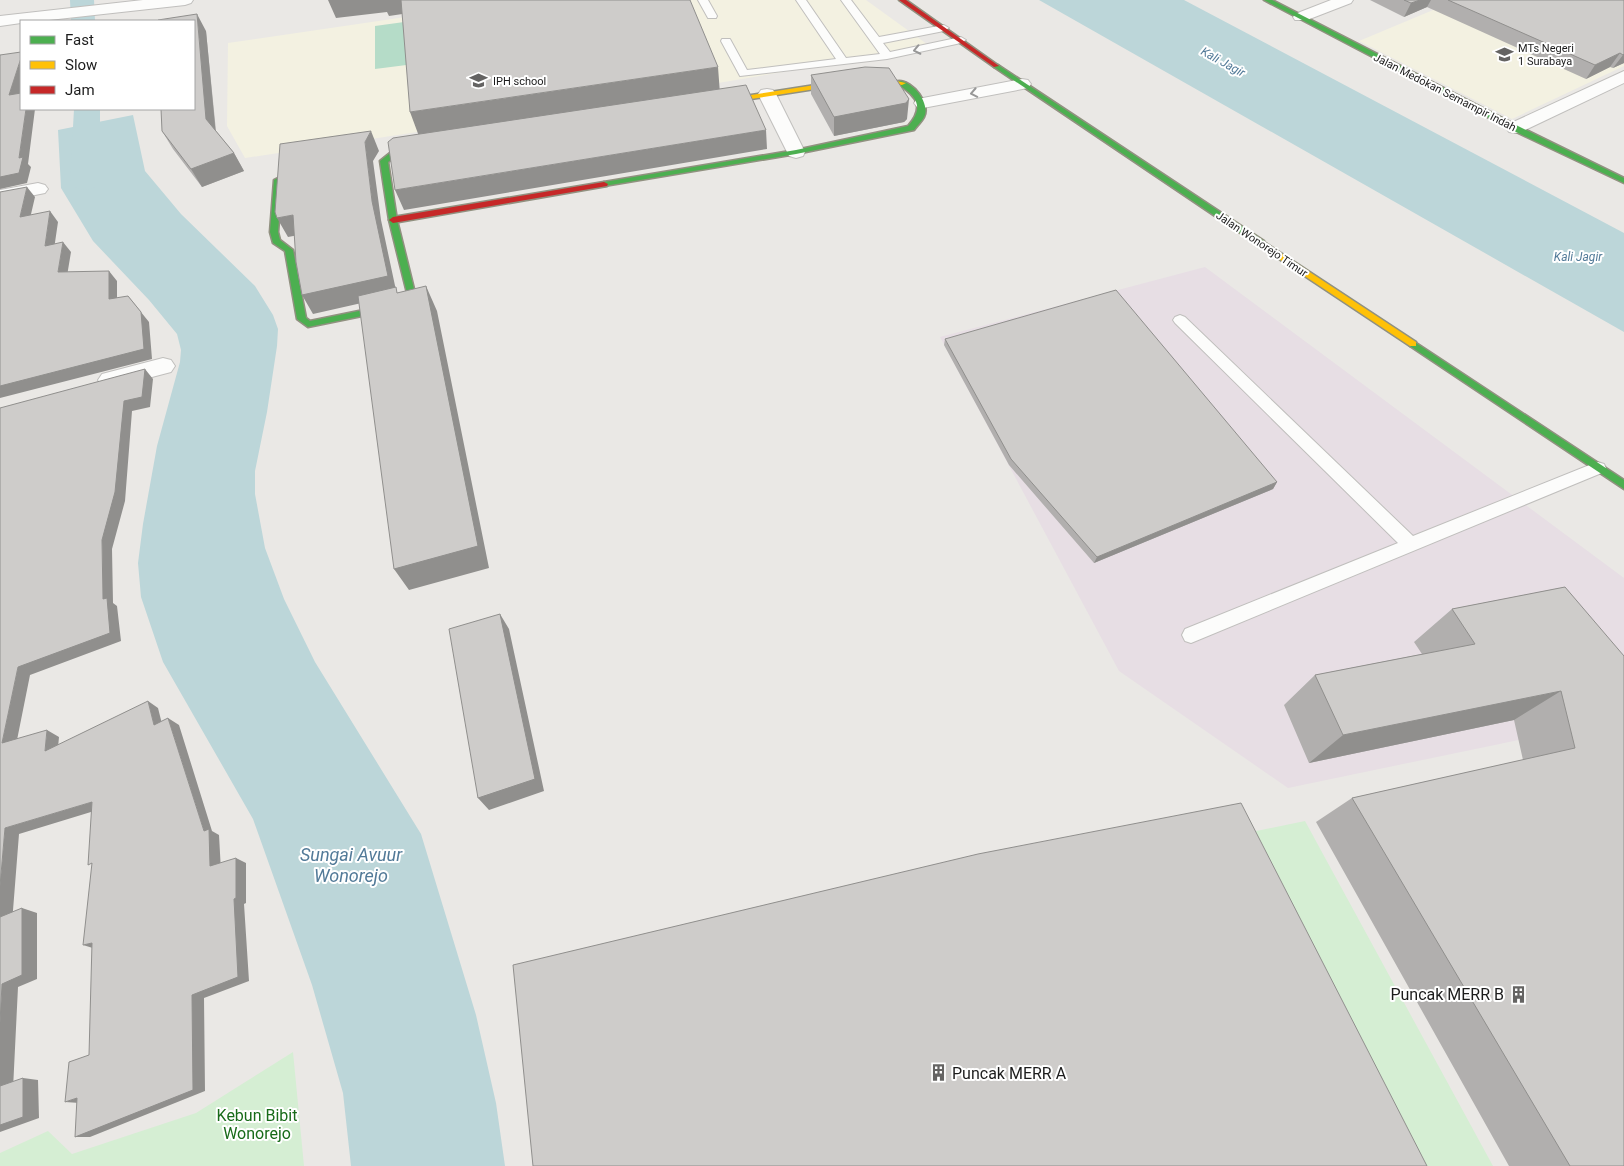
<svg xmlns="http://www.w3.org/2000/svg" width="1624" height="1166" font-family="Roboto,sans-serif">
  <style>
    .industrial { fill: #e7dee4 }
    .education { fill: #f3f1e1 }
    .park { fill: #d5eed3 }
    .pitch { fill: #b5dcc8 }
    .water { fill: #bcd6d9 }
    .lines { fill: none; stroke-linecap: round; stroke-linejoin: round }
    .canal { fill: #bcd6d9; fill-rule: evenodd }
    .lane-casing { stroke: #c0bfbd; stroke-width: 2 }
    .street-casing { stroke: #c0bfbd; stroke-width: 2 }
    .fast-casing { stroke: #919180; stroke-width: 3 }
    .slow-casing { stroke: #919180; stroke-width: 3 }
    .jam-casing { stroke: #919180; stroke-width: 3 }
    .lane { fill: #fcfcfb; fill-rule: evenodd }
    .street { fill: #fcfcfb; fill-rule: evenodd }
    .fast { fill: #4caf50; fill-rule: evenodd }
    .slow { fill: #ffc107; fill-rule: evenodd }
    .jam { fill: #c62828; fill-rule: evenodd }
    .wall { fill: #b1afae }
    .shaded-wall { fill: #908f8d }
    .building { fill: #ceccca; stroke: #908f8d }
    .oneway { stroke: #979797 }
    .labels { text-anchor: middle; stroke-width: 4; stroke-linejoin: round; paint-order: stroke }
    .far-poi-label { font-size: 11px; fill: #1c1c1c; stroke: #fff; text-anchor: start }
    .far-street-label { font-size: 11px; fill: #1c1c1c; stroke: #fff }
    .far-water-label { font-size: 12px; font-style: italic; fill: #527a98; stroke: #fff }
    .near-poi-label { font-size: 16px; fill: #1c1c1c; stroke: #fff; text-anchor: end }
    .near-park-label { font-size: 16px; fill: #186b19; stroke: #fff }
    .near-water-label { font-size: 18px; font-style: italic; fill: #527a98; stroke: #fff }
  </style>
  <rect width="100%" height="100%" fill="#eae8e5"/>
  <path class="industrial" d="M1205,267L1624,578V718L1288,788L1119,671L940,337Z"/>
  <path class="education" d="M503,0H866L931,47L529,115L245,158L227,126L228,43L501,3Z
    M1457,0H1624V66L1512,119L1359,41Z"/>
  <path class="park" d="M1305,821L1493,1166H1389L1227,837Z
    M293,1052L304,1166H0V1153L48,1131L72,1154L196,1113Z"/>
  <path class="pitch" d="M426,19L430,62L375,69V26Z"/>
  <path class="water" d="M1039,0H1184L1624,233V332Z
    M133,115L145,171L181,214L255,286L273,315L278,329L277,346L267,412L255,471V494L265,548L284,599L315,662L421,834L476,1015L496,1103L505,1166H351L343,1093L312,985L253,819L163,662L141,597L138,563L143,524L157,446L180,362L181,350L177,334L149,300L93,241L61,188L58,130Z"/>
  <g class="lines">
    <path class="canal" d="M70,0H94L95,21H71Z
      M74,109H100V181L95,187L85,190L75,187L70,181Z"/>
    <defs>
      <path id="lane" d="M698,0H708L717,16L716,18H708Z
        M796,0H806L846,58L880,54L841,0H851L879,37L944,25L949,28L944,31L883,43L890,52L961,37L966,40L961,43L887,59L740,76L721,41L722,39H730L747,70L836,59Z
        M1180,315L1185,317L1413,536L1592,464L1598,462L1604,464L1606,468L1604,472L1191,643L1185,641L1182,635L1185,629L1398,543L1175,323L1173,320L1175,317Z"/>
      <path id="street" d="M143,0H193L191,3L185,5L40,21H21V23L0,26V16Z
        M1331,0H1353L1351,3L1307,20H1295L1293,17L1295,14Z
        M1624,71V83L1521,132L1515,133L1509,132L1506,128L1509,124Z
        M1022,79L1028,80L1031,84L1028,88L923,108L917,107L914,103L917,99L923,98Z
        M767,89L773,90L776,94L805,152L803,156L796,158L789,156L758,94L761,90Z
        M38,183L45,185L48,189L45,193L0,202V190Z
        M163,358L171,360L175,366L171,372L110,388L102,386L98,380L102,374Z"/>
      <path id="fast" d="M1264,0H1272L1518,126L1624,178V183L1512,130Z
        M994,65H998L1264,241V245H1258L994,67Z
        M899,81C913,81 931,104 924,117C922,121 917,126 914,130L796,154L604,186L600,184L604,182L796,150L908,126C924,108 918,97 899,85Z
        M426,144L430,146L429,148L400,153L388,162L397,220L415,293L411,303L401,308L308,327L297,319L285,251L273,243L270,232L274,180L278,178L282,180L278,232L280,240L293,250L306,318L310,321L398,303L404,299L407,293L389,220L380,161L395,149Z
        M1413,341L1624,480V489L1410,346V342Z"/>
      <path id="slow" d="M873,76L906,83L902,85L873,80L713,105L709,103L713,101Z
        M1261,240L1416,342V346H1410L1258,245V241Z"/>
      <path id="jam" d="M899,0H906L999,66L994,67Z
        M604,182L608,184L607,186L393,223L389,220L393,217Z"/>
    </defs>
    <use href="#lane" class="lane-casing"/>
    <use href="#street" class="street-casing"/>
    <use href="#fast" class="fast-casing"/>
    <use href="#slow" class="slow-casing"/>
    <use href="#jam" class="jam-casing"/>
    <use href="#lane" class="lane"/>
    <use href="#street" class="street"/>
    <use href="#fast" class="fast"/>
    <use href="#slow" class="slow"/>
    <use href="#jam" class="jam"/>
  </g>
  <path class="wall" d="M1370,0H1624V63L1613,68L1610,67L1586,79L1427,7L1404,17Z
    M206,31L216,131L234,153L244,171L202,187L173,149L162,131Z
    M811,75L907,119L904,122L834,136L811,94Z
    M945,339L1277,482L1273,489L1094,563L1009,465L944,345Z
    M1565,587L1624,1166H1509L1316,822L1352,798L1523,760L1514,720L1309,763L1284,705L1315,675L1422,654L1414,642L1452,609Z"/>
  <path class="shaded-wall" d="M328,0H404L409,13L389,16L387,12L336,18Z
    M1420,0H1431L1427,7L1404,17L1411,3Z
    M197,14L206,31L216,136L206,119Z
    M1620,53L1610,67L1586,79L1595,65Z
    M1624,54V63L1613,68L1623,55Z
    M21,58V91L17,105L9,95Z
    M718,67L720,94L420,139L410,112Z
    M909,99L907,119L904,122L834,136V117Z
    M26,109H35L28,164L31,167L27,183L0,189V177L19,158Z
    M766,130L767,149L404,210L395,190Z
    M371,131L379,151L373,161L381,220L397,295L313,314L302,295L372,201L365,142Z
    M234,153L244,171L202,187L191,169Z
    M27,187L35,197L28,227L20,217Z
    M50,211L58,222L53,256L45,246Z
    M293,215L304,234L288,237L277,218Z
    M63,242L71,252L66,282L58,272Z
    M109,271L117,281V309L109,299Z
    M426,286L437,311L489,568L409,590L394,569Z
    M128,296L149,322L152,359L0,398V386Z
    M145,369L153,379L150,407L132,411L125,501L112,549L113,603L117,606L121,641L30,675L15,750L2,743L18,667L103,599L102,540L124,401Z
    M1277,482L1273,489L1094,563L1097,557Z
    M500,614L509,629L544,791L489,810L478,798Z
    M1561,691L1514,720L1309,763L1343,735Z
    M148,701L158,708L164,732L154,725Z
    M168,718L179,725L212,831L219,835L221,871L210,866L204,831Z
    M47,730L59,737L57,758L45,751Z
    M92,802L104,808L19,834L12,923L0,919V886L5,828Z
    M236,858L246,863V903L244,904L249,981L204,998L205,1091L90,1137H75L192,995L234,899Z
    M22,908L37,913V979L18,987L13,1089L0,1088V1023L2,984Z
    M92,943L96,949L83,945Z
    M23,1078L38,1080L39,1118L0,1132V1125Z
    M77,1098L80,1103L65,1102Z"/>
  <path class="building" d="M401,0H690L718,67L410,112Z
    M1404,0H1420L1411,3Z
    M1448,0H1624V54L1623,55L1620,53L1595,65Z
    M197,14L206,119L234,153L191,169L162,131L161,109H194V21H158V20Z
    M21,52V58L9,95L21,93V109H26L19,158L23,157L19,173L0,177V55Z
    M865,67L889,68L909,99L906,103L834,117L811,75Z
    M746,85L766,130L395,190L388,142L393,138Z
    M371,131L365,142L372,201L388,276L302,295L296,262L293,215L277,218L275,212L280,144Z
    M27,187L20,217L50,211L45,246L63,242L58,272L109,271V299L128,296L141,312L144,349L0,386V192Z
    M426,286L478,546L394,569L358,296L396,287L397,293Z
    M1116,290L1277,482L1097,557L1011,459L945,339Z
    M145,369L142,397L124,401L115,492L102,540L103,599L107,598L110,633L18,667L2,743L47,730L45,751L148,701L154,725L168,718L204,831L209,829L210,866L236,858V898L234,899L238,977L192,995L193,1090L75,1137L77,1098L65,1102L69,1062L89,1055L92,943L83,945L92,863L88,865L92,802L5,828L0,886V408Z
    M1565,587L1624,656V1166H1570L1352,798L1575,748L1561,691L1343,735L1315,675L1475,644L1452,609Z
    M500,614L535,779L478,798L449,629Z
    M1241,803L1427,1166H533L513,965L978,854Z
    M22,908V975L2,984L0,1023V917Z
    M23,1078V1117L0,1125V1086Z"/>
  <defs><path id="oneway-chevron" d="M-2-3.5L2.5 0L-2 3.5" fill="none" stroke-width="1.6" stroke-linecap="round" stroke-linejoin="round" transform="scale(1.25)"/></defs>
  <g class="oneway">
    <use href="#oneway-chevron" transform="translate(917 50) rotate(168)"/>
    <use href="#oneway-chevron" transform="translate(974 93) rotate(169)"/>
  </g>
  <defs>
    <symbol id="school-bare" viewBox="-9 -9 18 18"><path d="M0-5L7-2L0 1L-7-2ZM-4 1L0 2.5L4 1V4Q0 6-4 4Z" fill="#646362" stroke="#fff" stroke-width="2.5" paint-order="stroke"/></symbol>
    <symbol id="building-bare" viewBox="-9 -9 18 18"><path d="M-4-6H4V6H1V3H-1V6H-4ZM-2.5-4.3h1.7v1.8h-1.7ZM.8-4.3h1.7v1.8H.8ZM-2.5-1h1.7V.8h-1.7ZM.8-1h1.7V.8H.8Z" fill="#646362" stroke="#fff" stroke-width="2.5" paint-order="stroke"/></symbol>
  </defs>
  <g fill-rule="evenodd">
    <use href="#school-bare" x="1492" y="42" width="25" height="25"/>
    <use href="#school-bare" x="466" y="68" width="25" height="25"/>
    <use href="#building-bare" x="1506" y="982" width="25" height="25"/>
    <use href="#building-bare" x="926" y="1060" width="25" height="25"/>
  </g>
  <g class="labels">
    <g class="far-poi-label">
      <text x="1518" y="52">MTs Negeri<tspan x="1518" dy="13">1 Surabaya</tspan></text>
      <text x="493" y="85">IPH school</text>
    </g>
    <g class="far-street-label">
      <text transform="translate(1445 92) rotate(27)" y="4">Jalan Medokan Semampir Indah</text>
      <text transform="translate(1262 244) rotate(34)" y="4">Jalan Wonorejo Timur</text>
    </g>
    <g class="far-water-label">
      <text transform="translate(1223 62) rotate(29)" y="4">Kali Jagir</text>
      <text x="1578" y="261">Kali Jagir</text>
    </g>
    <g class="near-poi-label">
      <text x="1504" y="1000">Puncak MERR B</text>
      <text x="952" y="1079" text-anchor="start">Puncak MERR A</text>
    </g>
    <g class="near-park-label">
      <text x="257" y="1121">Kebun Bibit<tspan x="257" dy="18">Wonorejo</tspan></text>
    </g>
    <g class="near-water-label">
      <text x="351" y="861">Sungai Avuur<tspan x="351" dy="21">Wonorejo</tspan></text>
    </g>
  </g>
  <rect x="20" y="20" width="175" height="90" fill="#ffffff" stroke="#a4a4a4"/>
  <rect x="30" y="36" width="25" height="8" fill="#4caf50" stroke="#a4a4a4"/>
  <text x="65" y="45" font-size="15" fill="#1c1c1c">Fast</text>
  <rect x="30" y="61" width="25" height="8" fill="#ffc107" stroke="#a4a4a4"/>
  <text x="65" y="70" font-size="15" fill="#1c1c1c">Slow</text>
  <rect x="30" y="86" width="25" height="8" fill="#c62828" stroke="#a4a4a4"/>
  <text x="65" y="95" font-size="15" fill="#1c1c1c">Jam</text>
</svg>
